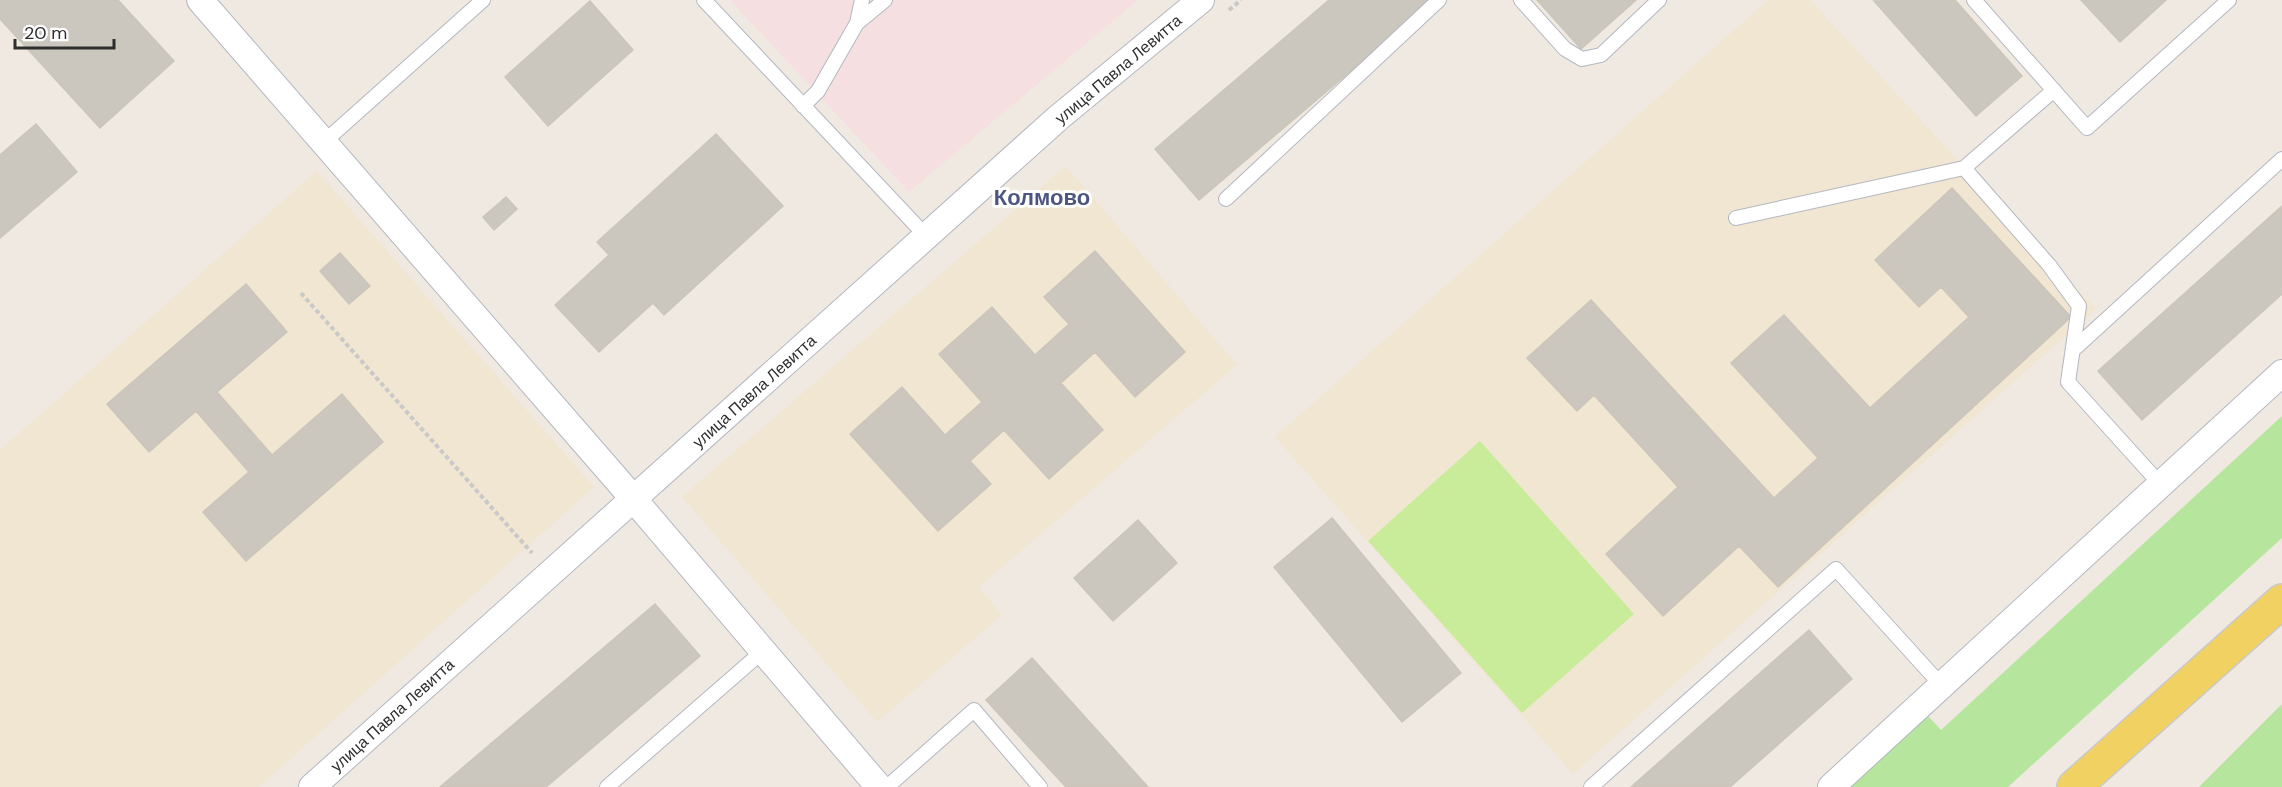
<svg xmlns="http://www.w3.org/2000/svg" width="2282" height="787" font-family="'DM Sans',sans-serif">
  <style>
    .education { fill: #f0e6d1 }
    .medical { fill: #f5dfe0 }
    .green { fill: #b6e59e }
    .pitch { fill: #c9ec9a }
    .building { fill: #cbc7bf; stroke: #cbc5ba; stroke-width: 1.5 }
    .lines { fill: none; stroke-linecap: round; stroke-linejoin: round }
    .service-casing { stroke: #b4b7c1; stroke-width: 16 }
    .minor-casing { stroke: #b4b7c1; stroke-width: 28 }
    .primary-casing { stroke: #c9c9c9; stroke-width: 36 }
    .path { stroke: #c9c9c9; stroke-width: 4; stroke-dasharray: 4.5 3; stroke-linecap: butt }
    .service { stroke: #fff; stroke-width: 14 }
    .minor { stroke: #fff; stroke-width: 26 }
    .primary { stroke: #f2d163; stroke-width: 33 }
    .labels { text-anchor: middle; stroke-width: 6; stroke-linejoin: round; paint-order: stroke }
    .street-label { font-size: 16px; fill: #2e2e2e; stroke: #fff }
    .district-label { font-size: 22px; font-weight: bold; fill: #4d5680; stroke: #fff }
  </style>
  <rect width="100%" height="100%" fill="#efe9e1"/>
  <path class="education" d="M1768,0H1810L2096,309L1573,774L1275,437Z
    M1066,166L1237,365L979,587L1002,615L877,722L682,497Z
    M317,171L594,487L259,787H0V450Z"/>
  <path class="medical" d="M730,0H1138L909,192Z"/>
  <path class="green" d="M2282,416V538L2008,787H1848L1928,716L1941,730Z
    M2282,704V787H2199Z"/>
  <path class="pitch" d="M1480,441L1634,614L1522,713L1368,541Z"/>
  <path class="building" d="M0,0H118L174,61L100,128L0,19Z
    M1329,0H1434L1199,200L1155,149Z
    M1537,0H1636L1581,49Z
    M1955,0L2022,76L1976,116L1874,1Z
    M2081,0H2166L2120,42Z
    M590,1L633,50L548,126L505,77Z
    M36,124L77,172L0,238V155Z
    M716,134L783,206L664,315L597,242Z
    M1952,188L2071,317L1778,587L1739,546L1663,616L1606,554L1678,487L1594,395L1577,411L1527,358L1591,300L1774,498L1818,458L1731,363L1784,315L1870,408L1969,317L1941,287L1919,307L1875,260Z
    M506,197L517,209L494,230L483,217Z
    M2282,206V294L2142,420L2098,371Z
    M1095,251L1185,352L1135,397L1095,352L1061,383L1103,430L1049,479L1004,430L970,461L991,484L938,531L850,434L902,387L945,435L982,402L939,354L992,307L1035,355L1069,324L1044,297Z
    M340,253L370,286L349,304L320,271Z
    M609,255L653,303L599,352L555,305Z
    M246,284L287,332L217,392L272,455L342,394L383,442L246,561L203,512L249,472L196,411L149,452L107,404Z
    M1332,518L1461,673L1402,722L1274,567Z
    M1138,520L1177,563L1113,621L1074,578Z
    M655,604L700,656L665,686L546,787H440Z
    M1809,630L1852,679L1730,787H1631Z
    M1032,658L1148,787H1066L1026,744L986,700Z"/>
  <g class="lines">
    <defs>
      <path id="service" d="M704,0L926,236
        M1521,0L1565,49L1582,59L1601,55L1659,0
        M1974,0L2087,128L2229,0
        M857,23L862,0
        M803,106L818,91L857,23L885,0
        M324,142L483,0
        M1964,168L2054,90
        M1226,199L1439,0
        M1736,218L1964,168L2049,265L2079,306L2068,382L2161,485
        M2073,350L2282,159
        M607,787L763,651
        M887,787L974,710L1040,787
        M1591,787L1836,569L1942,686"/>
      <path id="minor" d="M200,0L619,482L879,787
        M312,787L1058,118L1201,0
        M1831,787L2282,373"/>
      <path id="primary" d="M2074,787L2282,601"/>
    </defs>
    <use href="#service" class="service-casing"/>
    <use href="#minor" class="minor-casing"/>
    <use href="#primary" class="primary-casing"/>
    <path class="path" d="M1229,10L1241,0
      M301,293L532,553"/>
    <use href="#service" class="service"/>
    <use href="#minor" class="minor"/>
    <use href="#primary" class="primary"/>
  </g>
  <g class="labels">
    <g class="street-label">
      <text transform="translate(1118 69) rotate(-40)" y="6">улица Павла Левитта</text>
      <text transform="translate(754 391) rotate(-42)" y="6">улица Павла Левитта</text>
      <text transform="translate(392 715) rotate(-42)" y="6">улица Павла Левитта</text>
    </g>
    <g class="district-label">
      <text x="1042" y="205">Колмово</text>
    </g>
  </g>
  <path d="M15 39v9h99v-9" fill="none" stroke="#2e2e2e" stroke-width="3"/>
  <text x="24" y="39" font-size="18" fill="#2e2e2e" stroke="#ffffff" stroke-width="4.5" paint-order="stroke">20 m</text>
</svg>
